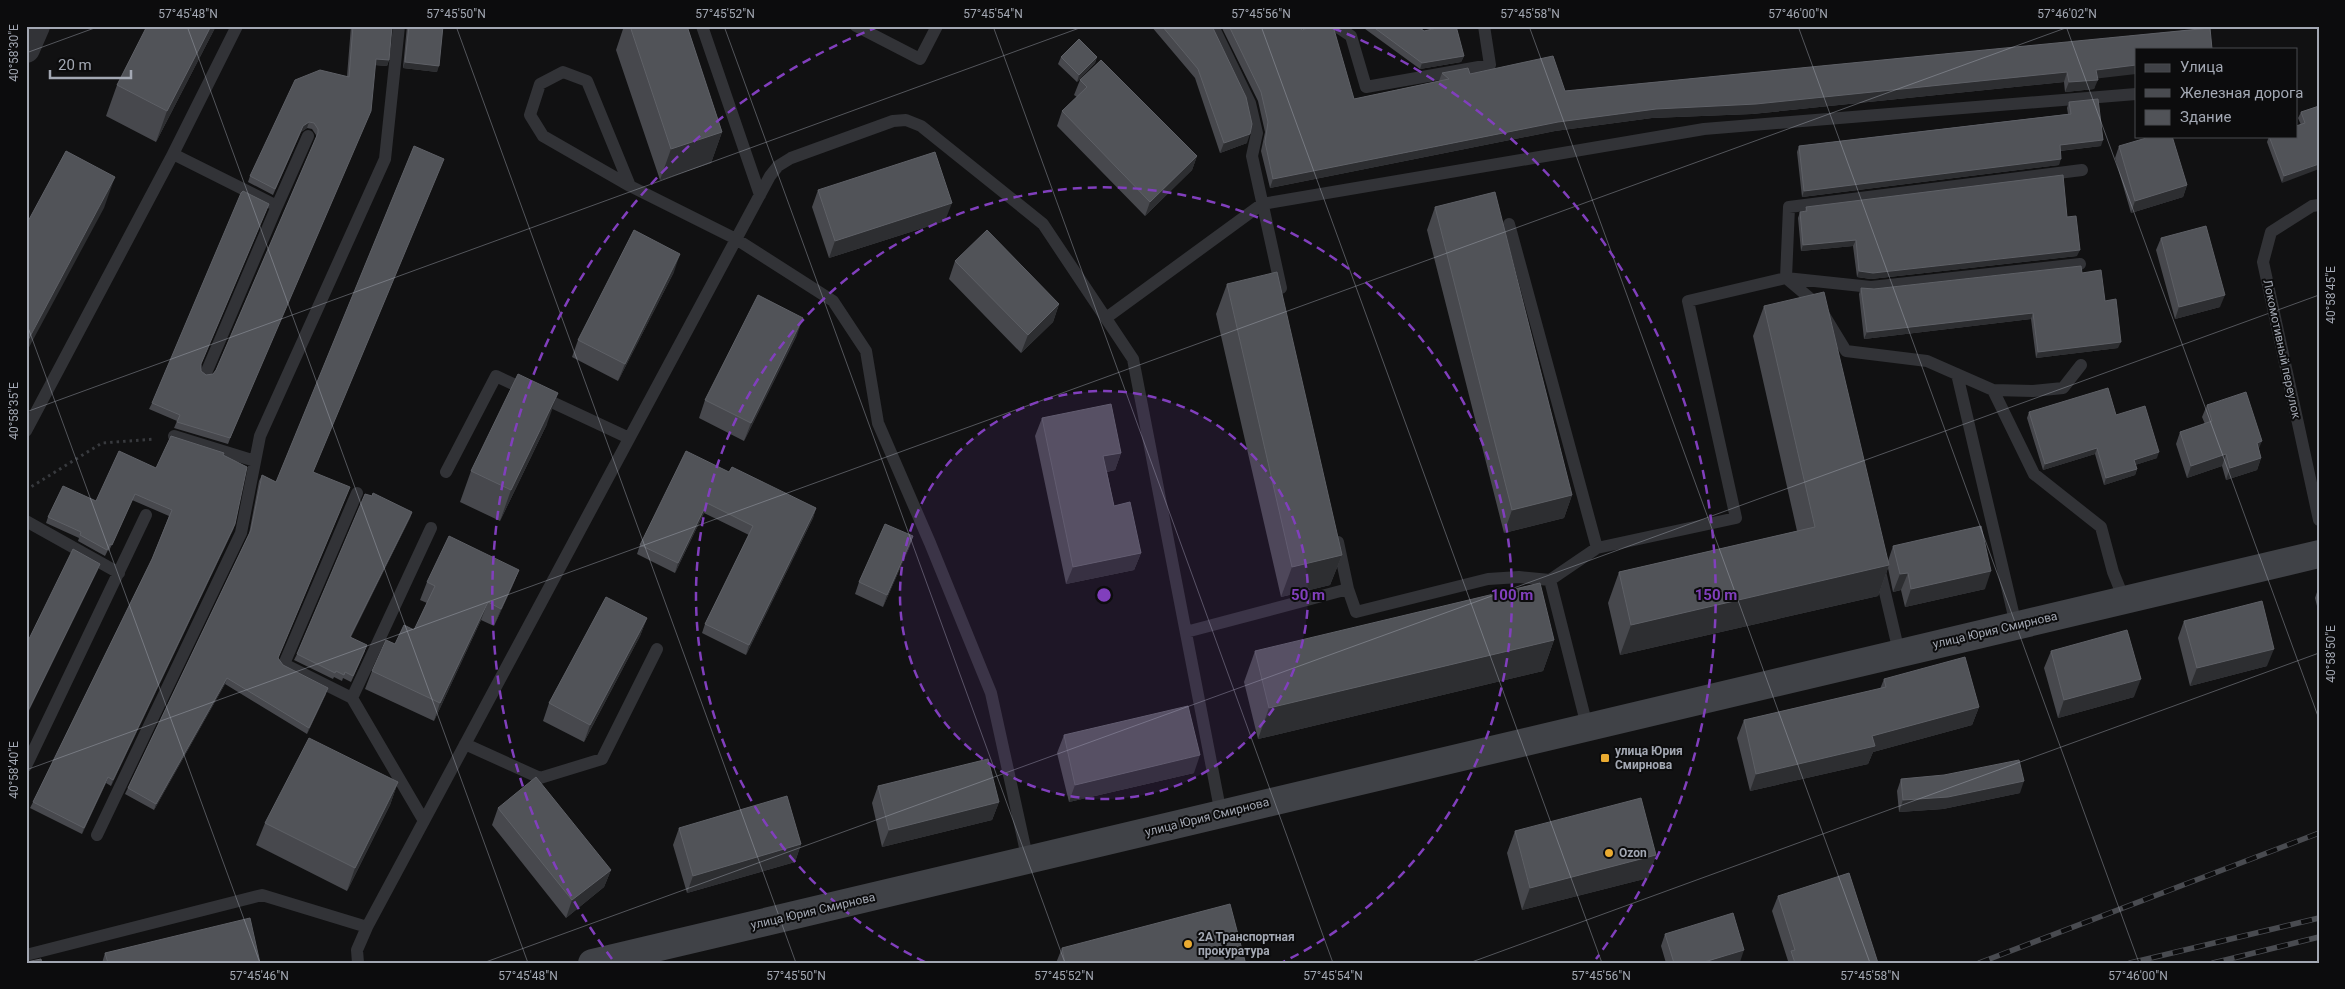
<svg xmlns="http://www.w3.org/2000/svg" width="2345" height="989" font-family="Roboto,sans-serif">
  <style>
    .lines { fill: none; stroke-linecap: round; stroke-linejoin: round }
    .path { stroke: #383a3e; stroke-width: 3; stroke-dasharray: 2.5 4; stroke-linecap: butt }
    .service { stroke: #323337; stroke-width: 12 }
    .tertiary { stroke: #323337; stroke-width: 28 }
    .secondary { stroke: #404247; stroke-width: 28 }
    .rail-casing { stroke: #494b50; stroke-width: 5.5 }
    .rail { stroke: #0c0c0d; stroke-width: 4; stroke-dasharray: 11; stroke-linecap: butt }
    .wall { fill: #47484d }
    .shaded-wall { fill: #2d2e31 }
    .building { fill: #515358; stroke: #5e6066 }
    .ticks { fill: none; stroke: #a3a8b3; stroke-width: 1; stroke-opacity: 0.45 }
    .ring { fill: none; stroke: #813fbd; stroke-width: 2.5; stroke-dasharray: 9 6 }
    .poi-dot { fill: #eaab31; stroke: #0c0c0d; stroke-width: 2 }
    .labels { text-anchor: middle; stroke-width: 4; stroke-linejoin: round; paint-order: stroke }
    .street-label { font-size: 12px; fill: #a3a8b3; stroke: #0c0c0d }
    .poi-label { font-size: 12px; font-weight: bold; fill: #a3a8b3; stroke: #0c0c0d; text-anchor: start }
    .centre { fill: #813fbd; stroke: #0c0c0d; stroke-width: 2.5 }
    .ring-label { font-size: 15px; text-anchor: middle; font-weight: bold; fill: #813fbd; stroke: #0c0c0d; stroke-width: 4; stroke-linejoin: round; paint-order: stroke }
    .neatline { fill: none; stroke: #a3a8b3; stroke-width: 2 }
    .ticks-label { font-size: 12px; text-anchor: middle; fill: #a3a8b3 }
  </style>
  <rect width="100%" height="100%" fill="#111112"/>
  <g class="lines">
    <path class="path" d="M26,490L102,443L154,439"/>
    <path class="service" d="M702,26L760,195
      M856,26L920,59L937,26
      M1213,26L1250,103L1257,133L1252,156L1281,288
      M1336,26L1351,36L1366,87L1490,65L1484,26
      M173,154L277,206L206,373
      M630,186L543,136L530,115L540,84L563,72L587,81L630,186L736,239L833,301L866,351L878,423L930,543L991,693L1028,861
      M2319,205L2312,206L2271,232L2263,262L2319,520
      M277,206L308,136
      M1509,224L1597,548
      M1786,278L1818,305L1846,351L1927,361L1993,390L2034,474L2101,527L2113,572L2124,599
      M1786,278L1871,287L2080,264
      M1106,318L1262,204L1704,129L2136,94
      M1957,374L2016,625
      M1993,390L2033,391L2063,388L2081,365
      M26,431L173,154L237,26
      M174,436L255,461
      M446,472L496,376L629,438
      M357,493L284,664L352,698L424,821
      M26,521L119,573
      M1879,567L1899,652
      M1348,589L1356,612L1488,579L1519,577L1550,580
      M1186,632L1348,589L1338,542
      M352,698L431,528
      M1587,726L1550,580L1597,548L1736,518L1688,301L1786,278L1789,207L2082,170
      M465,744L540,778L602,759L657,649
      M26,766L146,515
      M97,835L241,533L260,436L385,159L399,26
      M26,955L262,895L367,927
      M358,963L357,950L367,927L770,176L778,166L791,158L893,121L906,120L921,126L1043,224L1133,359L1221,814"/>
    <path class="tertiary" d="M26,49L36,26"/>
    <path class="secondary" d="M592,963L2319,554"/>
    <defs>
      <path id="rail" d="M1979,963L2319,833
        M2130,963L2319,918
        M2213,963L2319,937"/>
    </defs>
    <use href="#rail" class="rail-casing"/>
    <use href="#rail" class="rail"/>
  </g>
  <path class="wall" d="M216,26L156,142L106,116L117,85Z
    M351,26H392L389,60L387,66L375,65L228,444L174,428L177,421L149,409L152,403L201,364V371L206,375L213,374L216,370L316,138V135L312,129L307,128L301,132L273,195L248,182L250,176L347,76Z
    M407,26H443L437,72L403,68Z
    M624,26H687L722,132L711,163L660,180L616,50Z
    M1151,26H1212L1247,143L1220,153L1195,78Z
    M1221,26H1299L1354,99L1439,81L1442,73L1470,74L1565,91L2210,28L2097,78L2094,89L2065,92L2064,82L1752,114L1652,118L1555,131L1270,188L1261,151L1265,132L1258,101Z
    M1361,26H1417L1464,56L1461,62L1420,69Z
    M1061,57H1097L1095,63L1077,82L1058,64Z
    M1080,80L1197,156L1192,170L1145,216L1057,126L1062,111L1077,97L1074,95Z
    M2069,102L2101,146L2060,151L2059,165L1802,197L1797,152L1799,146L2068,114L2067,108Z
    M2319,106L2282,183L2267,142L2269,136L2301,125L2298,118L2301,112Z
    M2119,146L2187,185L2183,197L2131,213L2115,158Z
    M818,190L945,221L829,258L812,207Z
    M1435,207L1572,495L1564,518L1504,533L1427,230Z
    M1806,207L2067,217L2077,256L1871,279L1857,277L1853,246L1801,251L1798,218L1800,212H1805Z
    M2161,238L2220,307L2175,319L2156,250Z
    M955,261L1059,304L1053,322L1021,353L949,279Z
    M674,272L618,381L572,357L578,340Z
    M2082,273L2105,301L2118,348L2036,358L2031,319L1864,339L1859,294L1861,288L1874,289Z
    M1227,284L1342,555L1330,585L1281,597L1216,314Z
    M1764,306L1888,561L1893,546L1985,589L1905,607L1901,590L1893,592L1888,568L1878,596L1620,655L1608,603L1619,572L1797,531L1753,336Z
    M797,335L744,441L699,418L705,400Z
    M2207,405L2259,450L2261,458L2257,470L2226,480L2222,466L2187,478L2176,444L2180,432L2205,424L2202,417Z
    M2029,412L2116,415L2157,458L2135,465L2137,469L2135,475L2104,485L2095,454L2043,470L2027,418Z
    M1042,418L1121,453L1115,470L1107,472L1114,506L1141,553L1134,570L1066,584L1035,436Z
    M547,424L500,521L460,502L471,471Z
    M223,455L235,524L233,530L111,786L106,783L82,834L30,808L33,802L152,559L169,516L132,500L109,551L108,550L105,556L78,541L79,538L46,523L48,517L96,501L156,468Z
    M313,472L278,659L283,665L326,694L307,734L225,684L154,810L125,794L249,534L259,481L262,475L276,482Z
    M729,472L816,508L813,518L746,655L702,633L705,624L749,535L704,513L675,573L637,554L640,545Z
    M412,512L410,518L351,637L365,651L351,682L343,678L342,681L334,677L333,679L294,660L297,654Z
    M913,536L909,548L883,607L855,594L859,582Z
    M519,570L512,587L494,626L481,620L434,721L365,689L372,671L395,644L414,630L427,603L420,600L427,582Z
    M2319,586V614L2315,598Z
    M647,618L640,636L584,742L543,721L549,703Z
    M2184,621L2267,666L2190,686L2178,638Z
    M1554,640L1543,671L1258,739L1244,682L1255,651Z
    M2051,651L2134,697L2058,718L2044,668Z
    M1884,679L1979,707L1972,725L1873,752L1868,764L1750,791L1737,738L1744,720L1880,689Z
    M1064,735L1194,773L1069,802L1057,753Z
    M1901,779L2020,793L1943,809L1899,812L1897,791Z
    M398,782L390,805L347,891L256,845L265,823Z
    M878,786L999,802L992,820L882,847L872,803Z
    M498,808L611,870L604,887L566,918L492,825Z
    M679,828L801,844L795,862L687,893L673,845Z
    M1515,831L1656,855L1648,878L1522,910L1507,853Z
    M1778,896L1878,963H1787L1788,961L1772,911Z
    M1665,934L1740,962L1737,963H1666L1661,946Z
    M1062,948L1244,963H1056Z
    M105,953L260,963H102Z"/>
  <path class="shaded-wall" d="M211,26H216L156,142L167,111Z
    M1464,56L1461,62L1420,69L1422,63Z
    M1097,57L1095,63L1077,82L1079,75Z
    M376,59L389,60L387,66L374,65Z
    M405,62L439,66L437,72L403,68Z
    M2136,65V74L2093,79L2096,70Z
    M2067,72L2064,82L1752,114L1652,118L1555,131L1270,188L1273,179L1558,122L1656,109Z
    M2098,80L2094,89L2065,92L2069,82Z
    M309,122L307,128L301,132L273,195L303,126Z
    M722,132L711,163L660,180L671,149Z
    M1250,134L1247,143L1220,153L1224,143Z
    M2103,140L2101,146L2058,151L2060,145Z
    M1197,156L1192,170L1145,216L1150,202Z
    M2061,159L2059,165L1802,197L1804,191Z
    M2319,164V169L2282,183L2284,176Z
    M115,177L104,208L26,353V344Z
    M2187,185L2183,197L2131,213L2135,201Z
    M952,203L945,221L829,258L835,241Z
    M1856,240L1853,246L1801,251L1803,245Z
    M2080,250L2077,256L1871,279L1857,277L1859,271Z
    M680,254L674,272L618,381L625,364Z
    M2225,295L2220,307L2175,319L2179,307Z
    M1059,304L1053,322L1021,353L1028,335Z
    M2033,313L2031,319L1864,339L1867,332Z
    M803,318L797,335L744,441L751,423Z
    M2121,342L2118,348L2036,358L2038,352Z
    M558,393L547,424L500,521L511,490Z
    M2262,441L2257,453V443Z
    M2097,448L2095,454L2043,470L2045,464Z
    M2159,452L2157,458L2132,466L2134,460Z
    M1121,453L1115,470L1097,474L1103,456Z
    M2226,454L2222,466L2187,478L2191,466Z
    M2261,458L2257,470L2226,480L2230,468Z
    M2137,469L2135,475L2104,485L2106,478Z
    M1572,495L1564,518L1504,533L1512,510Z
    M707,503L704,513L675,573L678,563Z
    M816,508L813,518L746,655L749,645Z
    M412,512L410,518L348,643L350,637Z
    M235,524L233,530L111,786L113,780Z
    M913,536L909,548L883,607L887,595Z
    M1141,553L1134,570L1066,584L1073,567Z
    M1342,555L1330,585L1281,597L1292,567Z
    M100,564L98,570L26,717V715Z
    M1889,565L1878,596L1620,655L1631,625Z
    M519,570L512,587L494,626L501,609Z
    M1991,571L1985,589L1905,607L1911,589Z
    M1908,573L1901,590L1893,592L1900,574Z
    M488,602L481,620L434,721L440,703Z
    M647,618L640,636L584,742L590,725Z
    M1554,640L1543,671L1258,739L1269,708Z
    M2274,649L2267,666L2190,686L2197,668Z
    M227,678L225,684L154,810L156,804Z
    M2141,679L2134,697L2058,718L2064,700Z
    M328,688L326,694L307,734L309,728Z
    M1979,707L1972,725L1873,752L1868,764L1750,791L1756,774L1872,736Z
    M1200,755L1194,773L1069,802L1075,785Z
    M108,777L106,783L82,834L84,828Z
    M2024,781L2020,793L1943,809L1899,812L1903,800Z
    M398,782L390,805L347,891L355,868Z
    M999,802L992,820L882,847L889,830Z
    M801,844L795,862L687,893L693,876Z
    M1656,855L1648,878L1522,910L1530,888Z
    M611,870L604,887L566,918L572,900Z
    M1744,950L1740,962L1737,963H1701Z"/>
  <path class="building" d="M147,26H211L167,111L117,85Z
    M353,26H392L389,60L376,59L371,111L230,438L177,422L180,415L152,403L241,193L243,191L269,204L201,364V371L206,375L213,374L216,370L318,133V129L314,123L309,122L303,126L275,189L250,176L295,80L320,70L349,77Z
    M409,26H443L439,66L405,62Z
    M630,26H687L722,132L671,149Z
    M1162,26H1212L1246,97L1252,124L1250,134L1224,143L1198,69Z
    M1229,26H1299L1302,30L1313,26H1333L1354,99L1449,79L1442,73L1468,68L1470,74L1553,56L1565,91L2210,28L2212,49H2136V65L2096,70L2098,80L2069,82L2067,72L1756,104L1656,109L1558,122L1273,179L1265,142L1268,122L1261,92Z
    M1372,26H1417L1424,31L1445,26H1456L1464,56L1422,63Z
    M1079,39L1097,57L1079,75L1061,57Z
    M1101,60L1197,156L1150,202L1062,111L1087,87L1080,80Z
    M2098,99L2103,140L2060,145L2061,159L1804,191L1799,146L2071,114L2069,102Z
    M2319,106V164L2284,176L2269,136H2296V126L2305,123L2301,112Z
    M2153,136H2172L2187,185L2135,201L2119,146Z
    M414,146L444,159L313,472L350,487L278,658L283,665L328,688L309,728L227,678L156,804L128,788L251,530L262,475L276,482Z
    M66,151L115,177L26,344V225Z
    M935,152L952,203L835,241L818,190Z
    M2063,175L2067,217L2076,216L2080,250L1873,273L1859,271L1856,240L1803,245L1800,212L1807,211L1806,207Z
    M1495,192L1572,495L1512,510L1435,207Z
    M2206,226L2225,295L2179,307L2161,238Z
    M634,230L680,254L625,364L578,340Z
    M987,230L1059,304L1028,335L955,261Z
    M2081,266L2082,273L2101,270L2105,301L2116,299L2121,342L2038,352L2033,313L1867,332L1861,288L1874,289Z
    M1277,272L1342,555L1292,567L1227,284Z
    M1824,292L1889,565L1631,625L1619,572L1815,527L1764,306Z
    M758,295L803,318L751,423L705,400Z
    M518,374L558,393L511,490L471,471Z
    M2108,388L2116,415L2145,406L2159,452L2134,460L2137,469L2106,478L2097,448L2045,464L2029,412Z
    M2246,392L2262,441L2257,443L2261,458L2230,468L2226,454L2191,466L2180,432L2212,421L2207,405Z
    M1111,404L1121,453L1103,456L1114,506L1130,502L1141,553L1073,567L1042,418Z
    M171,436L224,453L223,455L247,467L235,524L113,780L108,777L84,828L33,802L152,559L172,510L135,494L112,545L110,544L107,550L80,535L81,532L48,517L63,486L96,501L119,451L156,468Z
    M686,451L729,472L732,467L816,508L749,645L705,624L753,526L707,503L678,563L640,545Z
    M373,493L412,512L350,637L367,645L353,676L345,672L344,675L336,671L335,673L297,654L365,494L372,496Z
    M885,524L913,536L887,595L859,582Z
    M1981,526L1991,571L1911,589L1908,573L1900,574L1893,546Z
    M449,536L519,570L501,609L488,602L440,703L372,671L386,640L395,644L404,625L414,630L435,586L427,582Z
    M73,549L100,564L26,715V645Z
    M1540,583L1554,640L1269,708L1255,651Z
    M606,597L647,618L590,725L549,703Z
    M2262,601L2274,649L2197,668L2184,621Z
    M2127,630L2141,679L2064,700L2051,651Z
    M1965,657L1979,707L1872,736L1875,746L1756,774L1744,720L1886,687L1884,679Z
    M1188,706L1200,755L1075,785L1064,735Z
    M309,738L398,782L355,868L265,823Z
    M988,759L999,802L889,830L878,786Z
    M2019,760L2024,781L1948,797L1903,800L1901,779L1944,775Z
    M536,777L611,870L572,900L498,808Z
    M787,796L801,844L693,876L679,828Z
    M1641,798L1656,855L1530,888L1515,831Z
    M1849,873L1878,963H1795L1791,951L1795,950L1778,896Z
    M1230,904L1245,961L1239,963H1065L1062,948Z
    M1733,913L1744,950L1701,963H1674L1665,934Z
    M250,918L260,963H108L105,953Z
    M41,959L42,963H26V962Z"/>
  <path class="ticks" d="M187,26L528,963M456,26L796,963M724,26L1065,963M993,26L1333,963M1261,26L1602,963M1529,26L1870,963M1798,26L2139,963M2066,26L2319,719M26,53L100,26M26,322L260,963M26,412L1085,26M26,770L2071,26M483,963L2319,295M1469,963L2319,653"/>
  <circle cx="1104" cy="595" r="204" fill="#813fbd" fill-opacity=".12"/>
  <g class="ring">
    <circle cx="1104" cy="595" r="204"/>
    <path d="M925 962A408 408 0 1 1 1283 962"/>
    <path d="M612 959A612 612 0 0 1 875 28M1333 28A612 612 0 0 1 1596 959"/>
  </g>
  <g class="poi-dot">
    <rect x="1600" y="753" width="10" height="10" rx="2.5"/>
    <circle cx="1609" cy="853" r="5"/>
    <circle cx="1188" cy="944" r="5"/>
  </g>
  <g class="labels">
    <g class="street-label">
      <text transform="translate(2282 349) rotate(78)" y="4">Локомотивный переулок</text>
      <text transform="translate(1995 630) rotate(-13)" y="4">улица Юрия Смирнова</text>
      <text transform="translate(1207 817) rotate(-14)" y="4">улица Юрия Смирнова</text>
      <text transform="translate(813 911) rotate(-13)" y="4">улица Юрия Смирнова</text>
    </g>
    <g class="poi-label">
      <text x="1615" y="755">улица Юрия<tspan x="1615" dy="14">Смирнова</tspan></text>
      <text x="1619" y="857">Ozon</text>
      <text x="1198" y="941">2А Транспортная<tspan x="1198" dy="14">прокуратура</tspan></text>
    </g>
  </g>
  <circle cx="1104" cy="595" r="8" class="centre"/>
  <g class="ring-label">
    <text x="1308" y="600">50 m</text>
    <text x="1512" y="600">100 m</text>
    <text x="1716" y="600">150 m</text>
  </g>
  <rect width="2345" height="989" fill="none" stroke="#0c0c0d" stroke-width="55"/>
  <rect x="2135" y="48" width="162" height="90" fill="#0c0c0d" stroke="#484a4f"/>
  <rect x="2145" y="64" width="25" height="8" fill="#404247" stroke="#484a4f"/>
  <text x="2180" y="72" font-size="15" fill="#a3a8b3">Улица</text>
  <rect x="2145" y="89" width="25" height="8" fill="#494b50" stroke="#484a4f"/>
  <text x="2180" y="98" font-size="15" fill="#a3a8b3">Железная дорога</text>
  <rect x="2145" y="110" width="25" height="15" fill="#515358" stroke="#484a4f"/>
  <text x="2180" y="122" font-size="15" fill="#a3a8b3">Здание</text>
  <path d="M50 70v8h81v-8" fill="none" stroke="#a3a8b3" stroke-width="2.5"/>
  <text x="58" y="70" font-size="15" fill="#a3a8b3" stroke="#0c0c0d" stroke-width="4" paint-order="stroke">20 m</text>
  <rect x="28" y="28" width="2290" height="934" class="neatline"/>
  <g class="ticks-label">
    <text x="188" y="18">57°45'48"N</text>
    <text x="456" y="18">57°45'50"N</text>
    <text x="725" y="18">57°45'52"N</text>
    <text x="993" y="18">57°45'54"N</text>
    <text x="1261" y="18">57°45'56"N</text>
    <text x="1530" y="18">57°45'58"N</text>
    <text x="1798" y="18">57°46'00"N</text>
    <text x="2067" y="18">57°46'02"N</text>
    <text transform="translate(14 53) rotate(-90)" y="4">40°58'30"E</text>
    <text transform="translate(2331 295) rotate(-90)" y="4">40°58'45"E</text>
    <text transform="translate(14 411) rotate(-90)" y="4">40°58'35"E</text>
    <text transform="translate(2331 654) rotate(-90)" y="4">40°58'50"E</text>
    <text transform="translate(14 770) rotate(-90)" y="4">40°58'40"E</text>
    <text x="259" y="980">57°45'46"N</text>
    <text x="528" y="980">57°45'48"N</text>
    <text x="796" y="980">57°45'50"N</text>
    <text x="1064" y="980">57°45'52"N</text>
    <text x="1333" y="980">57°45'54"N</text>
    <text x="1601" y="980">57°45'56"N</text>
    <text x="1870" y="980">57°45'58"N</text>
    <text x="2138" y="980">57°46'00"N</text>
  </g>
</svg>
